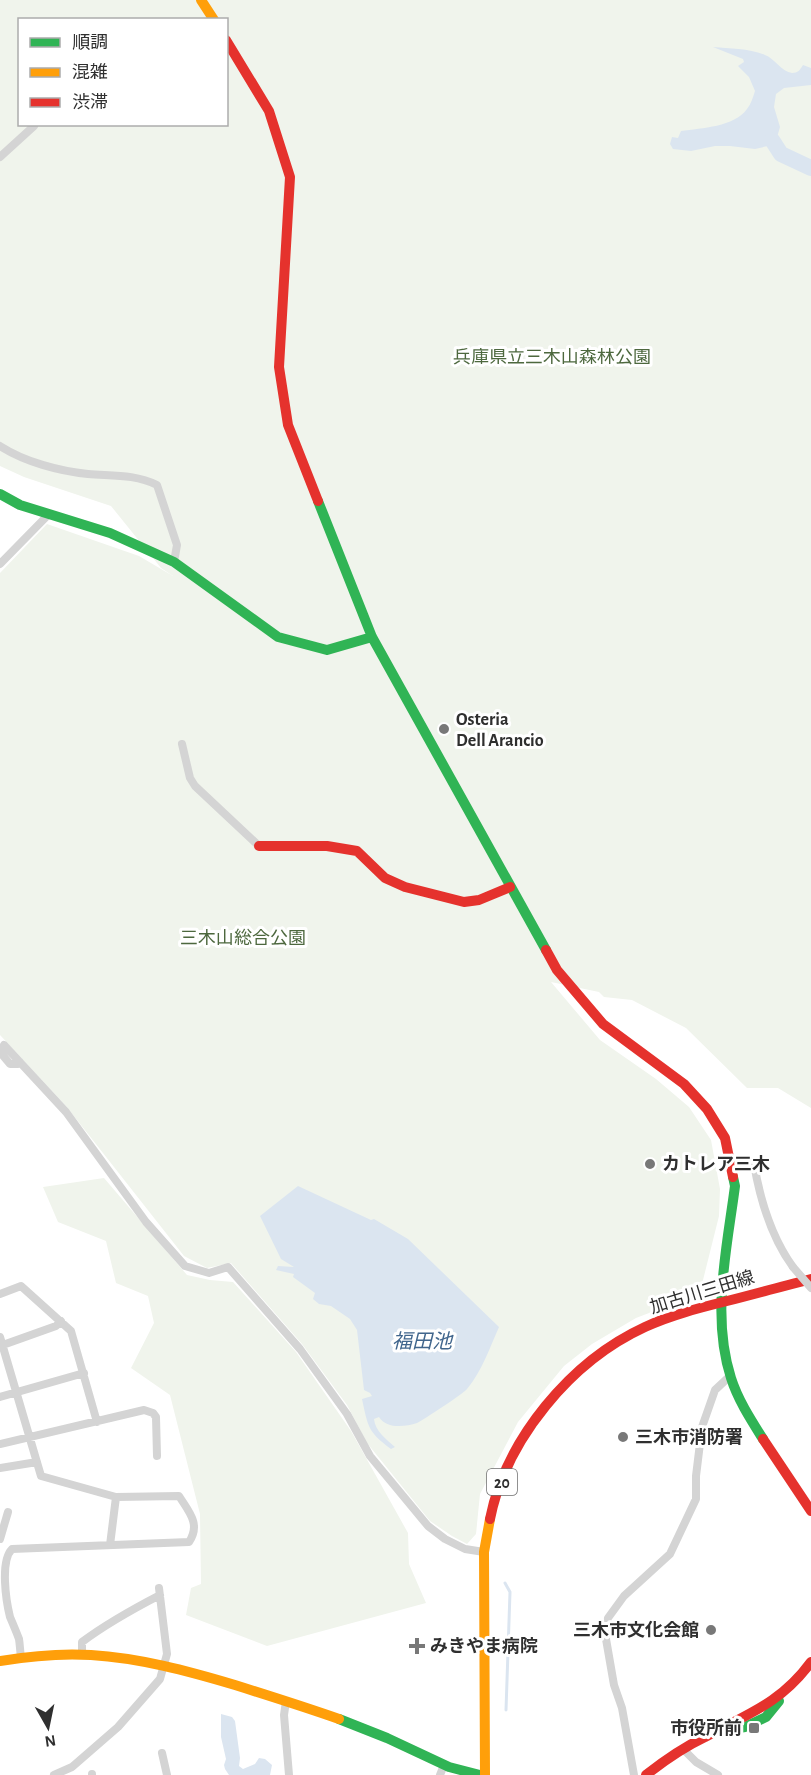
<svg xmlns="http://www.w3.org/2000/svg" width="811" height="1775" font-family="'Alegreya Sans','Noto Sans JP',sans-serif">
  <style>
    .green { fill: #f0f4ec; fill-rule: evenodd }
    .water { fill: #dbe5f0 }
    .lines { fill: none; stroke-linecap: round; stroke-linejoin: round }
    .stream { stroke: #dbe5f0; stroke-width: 3 }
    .river { stroke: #dbe5f0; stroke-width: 16 }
    .street { stroke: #d4d4d4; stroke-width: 8 }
    .fast { stroke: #30b455; stroke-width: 10 }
    .slow { stroke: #ff9f0a; stroke-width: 10 }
    .jam { stroke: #e5322d; stroke-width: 10 }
    .street-bridge { stroke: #d4d4d4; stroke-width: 8 }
    .poi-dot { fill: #787878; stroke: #fff; stroke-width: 2 }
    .labels { text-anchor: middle; stroke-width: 6; stroke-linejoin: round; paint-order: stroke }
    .shield { fill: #fff; stroke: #6d6d6d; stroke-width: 1.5 }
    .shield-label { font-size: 16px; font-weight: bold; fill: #2f2f2f }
    .park-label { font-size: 18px; fill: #4d683e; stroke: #fff }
    .poi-label { font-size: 18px; font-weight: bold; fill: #2f2f2f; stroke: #fff; text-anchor: start }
    .street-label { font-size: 18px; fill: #2f2f2f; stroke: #fff }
    .water-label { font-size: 20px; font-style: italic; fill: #41668d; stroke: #fff }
  </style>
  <rect width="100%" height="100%" fill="#fff"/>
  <path class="green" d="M0,0H811V1108L778,1088H747L686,1028L632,1000L604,997L599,992L551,982L600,1040L656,1079L689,1107L711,1140L720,1189L719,1216L703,1280L696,1295L636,1318L592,1344L564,1366L518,1422L480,1494L476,1534L467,1544L452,1536L430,1521L367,1443L347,1405L302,1344L231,1263L207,1268L184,1256L66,1106L0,1035V573L47,524L139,556L173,576L161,568L111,506L24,477L0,466ZM20,20H226V124H20Z
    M104,1178L187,1275L210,1280L233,1282L296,1352L351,1431L408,1533L409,1564L426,1603L267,1646L186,1615L191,1588L201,1584L200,1514L170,1395L131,1368L154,1323L148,1296L116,1283L106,1241L58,1222L43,1187Z"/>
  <path class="water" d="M713,47C730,49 749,48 765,55C774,58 782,72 792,73C798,73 800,70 803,65L811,68V85L784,88L776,94L774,107L780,127L776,141L772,145L755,149L730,146H715L691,151L673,149L670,144L672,137L678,138L681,131C702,128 734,127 747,109C751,104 753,97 755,91L749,77L738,66L744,62L743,59Z
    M298,1186L371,1220L374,1219L408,1239L499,1327C490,1347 482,1371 467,1389C463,1394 423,1420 417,1423C405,1427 386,1429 379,1417L374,1419C375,1431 386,1439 395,1447L391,1449C368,1432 368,1427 362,1399L372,1396L370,1393L364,1390L357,1330L350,1319L331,1306L319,1304L313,1299L315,1293L293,1277L294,1274L276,1270L278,1266L294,1267L281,1259L260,1216Z
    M221,1714L232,1717L235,1721L240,1758L239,1766L243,1769L255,1764L259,1758L265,1759L272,1765L270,1775H229L225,1769L224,1765L226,1759L221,1737Z"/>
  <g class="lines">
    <path class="stream" d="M505,1583L510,1592L506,1710"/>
    <path class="river" d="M772,140L781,154L811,168"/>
    <path class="street" d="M0,157L34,126
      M0,446C25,462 59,471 88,474C112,476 135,474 157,485L177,545L174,562
      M0,564L49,514
      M182,744L190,778L195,786L259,846
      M20,1062L18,1064H10L0,1052L4,1045L66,1112L146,1222L185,1266L209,1273L228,1267L300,1349L347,1414L370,1456L428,1526L445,1539L465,1549L484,1552
      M730,1161L746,1160L754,1164C760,1199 772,1238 793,1267
      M0,1294L21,1286L71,1331L97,1422
      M0,1337L41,1476L116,1497L179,1496C189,1512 201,1524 189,1542L12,1549C0,1561 6,1601 10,1617C13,1624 16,1631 19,1639C20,1645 20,1651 21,1657
      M0,1346L56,1326L61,1321
      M0,1397L84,1373
      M0,1444L144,1410L153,1413L156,1417L157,1456
      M0,1468L37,1462
      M0,1539L8,1512
      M110,1545L116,1497
      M82,1654V1642C106,1624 133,1609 160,1595
      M286,1701L284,1715L289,1775
      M683,1749L696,1762L718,1775
      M162,1753L167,1775
      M92,1774V1775
      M54,1775L72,1767L118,1727L160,1679L167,1654L159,1588
      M440,1775L444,1765
      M634,1775L622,1708L614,1685L606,1639L608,1618L624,1596L670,1554L696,1499V1476L702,1427L715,1390L730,1376"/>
    <path class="fast" d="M0,494L20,505L110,533L174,562L278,637L327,650L372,637
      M318,501L372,637L546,950
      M733,1177L735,1186C727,1248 711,1316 731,1378C738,1400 751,1420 763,1439
      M339,1719L387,1738L449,1767L480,1775
      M727,1730L745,1727L766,1717L779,1701"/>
    <path class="slow" d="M201,0L214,20
      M0,1661C30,1656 60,1653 91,1655C140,1658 188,1671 235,1685C270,1696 305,1707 339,1719
      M485,1775L484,1552L490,1519"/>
    <path class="jam" d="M226,40L269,111L290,177L279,367L288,425L318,501
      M259,846H327L357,851L385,878L405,887L464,902L479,900L510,887
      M546,950L557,970L603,1024L684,1084L707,1109L725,1138L733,1177
      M763,1439L811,1511
      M490,1519C506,1439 571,1361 645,1327C671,1315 699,1308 727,1301C755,1294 783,1286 811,1279
      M646,1775C665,1760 684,1747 705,1737C748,1714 781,1703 811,1662"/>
    <path class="street-bridge" d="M793,1267L811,1288"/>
  </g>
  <g class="poi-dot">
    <circle cx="444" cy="729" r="6"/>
    <circle cx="650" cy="1164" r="6"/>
    <circle cx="623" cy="1437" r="6"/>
    <circle cx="711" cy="1630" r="6"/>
    <path d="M414 1637h6v6h6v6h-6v6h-6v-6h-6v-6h6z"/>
    <rect x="748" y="1722" width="12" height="12" rx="3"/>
  </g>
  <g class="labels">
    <rect class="shield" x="487" y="1469" width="30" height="26" rx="4.5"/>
    <g class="shield-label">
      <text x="502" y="1488">20</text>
    </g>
    <g class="park-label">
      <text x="552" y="363">兵庫県立三木山森林公園</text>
      <text x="243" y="944">三木山総合公園</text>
    </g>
    <g class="poi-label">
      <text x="456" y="725">Osteria<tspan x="456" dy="21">Dell Arancio</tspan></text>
      <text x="662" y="1170">カトレア三木</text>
      <text x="635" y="1443">三木市消防署</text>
      <text x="699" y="1636" text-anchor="end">三木市文化会館</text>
      <text x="430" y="1652">みきやま病院</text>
      <text x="742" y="1734" text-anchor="end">市役所前</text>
    </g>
    <g class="street-label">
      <text transform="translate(702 1292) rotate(-17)" y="6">加古川三田線</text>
    </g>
    <g class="water-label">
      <text x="422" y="1348">福田池</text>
    </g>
  </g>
  <rect x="18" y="18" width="210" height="108" fill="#ffffff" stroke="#acacac" stroke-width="1.5"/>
  <rect x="30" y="38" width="30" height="9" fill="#30b455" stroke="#acacac" stroke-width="1.5"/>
  <text x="72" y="48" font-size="18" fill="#2f2f2f">順調</text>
  <rect x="30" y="68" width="30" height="9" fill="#ff9f0a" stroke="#acacac" stroke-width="1.5"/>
  <text x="72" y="78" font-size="18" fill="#2f2f2f">混雑</text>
  <rect x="30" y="98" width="30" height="9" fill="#e5322d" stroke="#acacac" stroke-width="1.5"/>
  <text x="72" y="108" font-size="18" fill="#2f2f2f">渋滞</text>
  <g transform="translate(48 1727) rotate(171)" stroke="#ffffff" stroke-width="4.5" paint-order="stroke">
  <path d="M0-4.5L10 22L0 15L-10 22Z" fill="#2f2f2f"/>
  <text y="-9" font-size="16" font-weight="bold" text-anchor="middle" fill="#2f2f2f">N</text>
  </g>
</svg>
